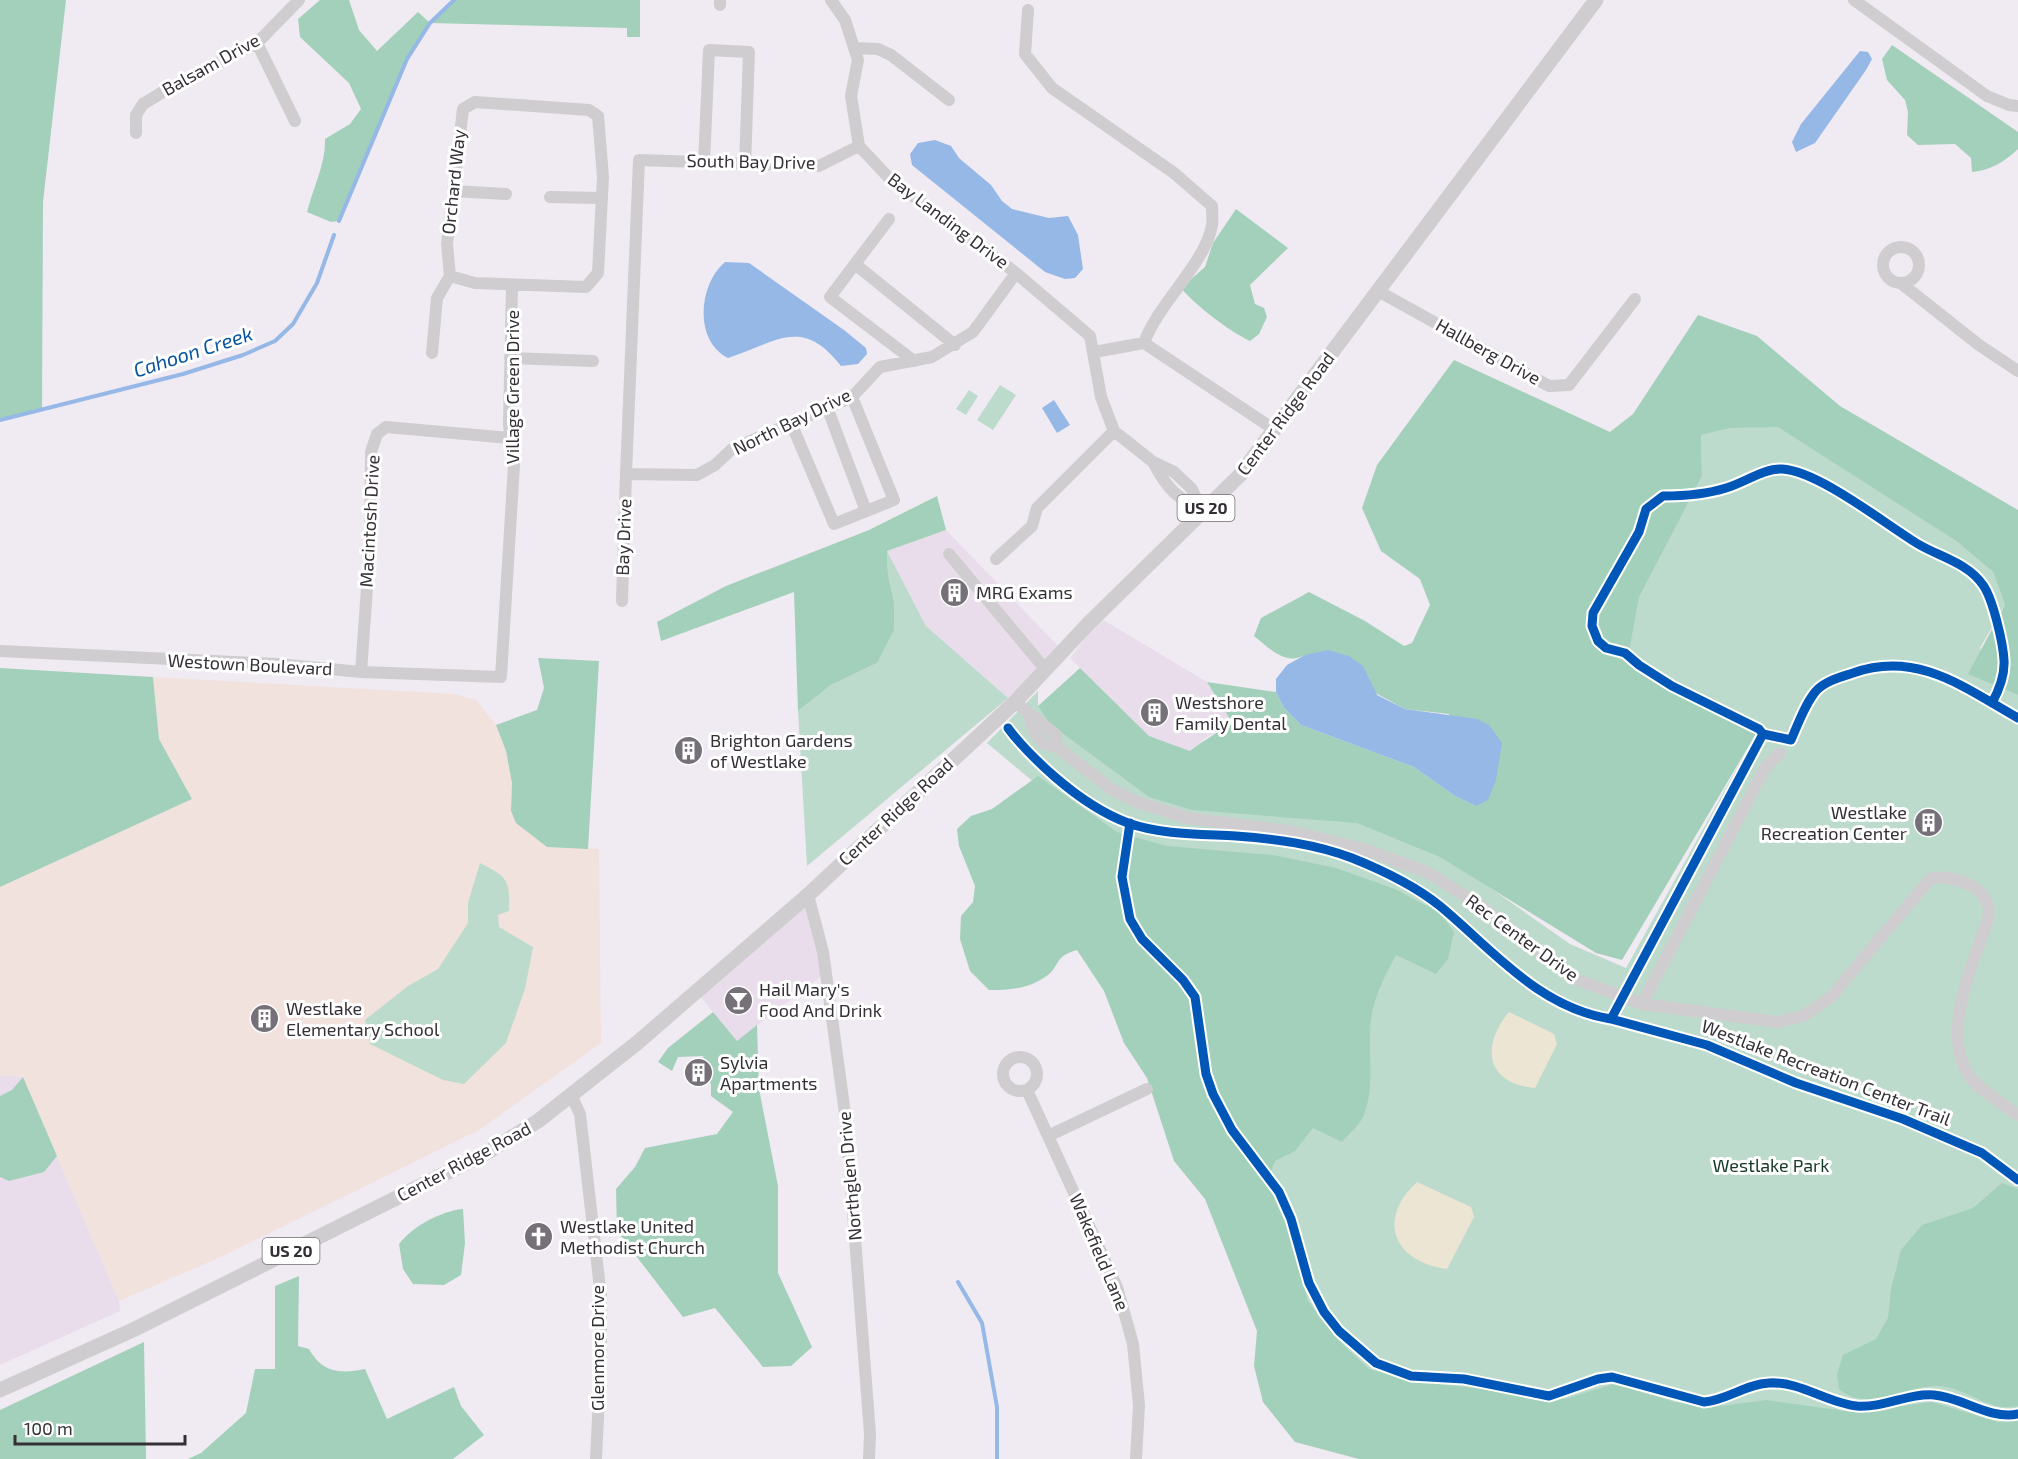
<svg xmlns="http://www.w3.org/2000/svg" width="2018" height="1459" font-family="'Exo 2',sans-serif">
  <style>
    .commercial { fill: #e9ddeb }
    .education { fill: #f1e2de }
    .green { fill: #bddbcc }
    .forest { fill: #a3d0ba }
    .sand { fill: #ede5d4 }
    .water { fill: #96b8e7 }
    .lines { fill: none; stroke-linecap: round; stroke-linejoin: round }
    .stream { stroke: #96b8e7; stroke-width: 4 }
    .minor { stroke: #cfcdcf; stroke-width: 12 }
    .major { stroke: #cfcdcf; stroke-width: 15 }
    .cycleway-casing { stroke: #fff; stroke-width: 13 }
    .cycleway { stroke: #0057b8; stroke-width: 9 }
    .labels { text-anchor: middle; stroke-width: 6; stroke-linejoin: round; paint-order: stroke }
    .shield { fill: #fff; stroke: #716e72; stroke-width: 1.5 }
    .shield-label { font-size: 16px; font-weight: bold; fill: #343036 }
    .street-label { font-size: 18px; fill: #343036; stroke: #fff }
    .poi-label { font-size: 18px; fill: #343036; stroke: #fff; text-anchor: start }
    .park-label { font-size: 18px; fill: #153b28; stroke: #fff }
    .water-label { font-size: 20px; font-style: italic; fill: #07549f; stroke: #fff }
  </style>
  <rect width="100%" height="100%" fill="#f0eaf2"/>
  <path class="commercial" d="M946,530L1061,649L1008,698L926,626L887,551Z
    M1100,618L1207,682L1230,719L1224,728L1205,738L1190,751L1149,736L1070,658Z
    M812,896L832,968L737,1041L699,995Z
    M0,1075L23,1077L119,1301L120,1311L0,1365Z"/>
  <path class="education" d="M153,677L455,694L476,700L496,725L506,751L512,783L511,811L547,847L599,849L601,1043L479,1130L221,1257L119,1301L23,1077L0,1075V887L192,799L159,739Z"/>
  <path class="green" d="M1000,385L1016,395L993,430L977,420Z
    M969,390L978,396L966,415L956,409Z
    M1778,426L1956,541L1993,572L2005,605L1980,648L2007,690L2018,695V1428L1870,1416L1564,1402L1371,1378L1311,1331L1078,819L987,743L1038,691V706L1283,804L1408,830L1570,944L1626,968L1757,732L1675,693L1627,664L1639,594L1702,476L1701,435L1731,428Z
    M887,551L926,626L1008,698L807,866L798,711L831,685L877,663L894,602L888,575Z
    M480,863C508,877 510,880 509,911L498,915L499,927L533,947L525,989L506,1043L464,1084L443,1080L370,1044L365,1020L408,986L438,969L468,923V903Z"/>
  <path class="forest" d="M0,0H66L43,202L42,411L0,420Z
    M320,0H349L359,30L377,51L418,12L430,23L454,0H640V37H627V28L430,23L407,59L339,221L331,222L307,212C313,188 326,163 325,139L350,124L361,109L349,83L300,37L298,19Z
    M1892,45L2018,132V149C2004,162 1991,170 1972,172L1971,158L1955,144L1918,145L1907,135L1908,112L1905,100L1887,80L1882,59Z
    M1236,209L1288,248L1250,285L1255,304L1264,308L1267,317L1259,334L1250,341C1229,331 1196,306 1181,288L1205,267L1213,243Z
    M1698,315L1757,336L1840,406L2018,510V695L1968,674L2005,605L1993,572L1956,541L1778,427L1731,428L1701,435L1702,476L1639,597L1627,664L1675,693L1757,732L1622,960L1596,953L1440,857L1357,823L1192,810L1149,797L1050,724L1038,706L1080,668L1149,736L1190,751C1203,740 1221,733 1230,719L1207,682L1276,692L1284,708L1301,725L1414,767L1455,796L1476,806L1449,714L1405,709L1305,655C1286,666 1269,648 1254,636L1261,618L1309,592L1365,621L1404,646L1412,643L1430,605L1420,579L1381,551L1362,508L1377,465L1454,360L1610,432L1633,414Z
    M937,496L946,530L887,551L888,575L894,602V630L877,663L831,685L798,711L794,592L661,641L657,622L726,586L869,530Z
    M538,658L599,661L588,849L547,847L516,823L511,811L512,783L506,751L496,725L537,710L544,688Z
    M0,668L153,677L159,739L192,799L0,887Z
    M1038,776L1117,832L1167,846L1273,855L1336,868L1395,889L1440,913L1454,932L1448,959L1436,974L1396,955C1385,976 1374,996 1371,1020C1367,1051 1376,1088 1363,1117C1359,1126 1348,1134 1342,1142L1313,1128L1295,1151L1275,1161L1266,1182L1281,1206L1308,1301L1338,1340L1369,1369L1405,1380L1565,1399L1614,1384L1675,1402L1714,1407L1766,1400L1852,1412L1932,1402L1998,1422L2018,1420V1459H1359L1295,1442L1263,1402L1254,1366L1257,1331L1205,1199L1174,1161L1147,1078L1124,1043L1104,991L1077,950C1052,957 1061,967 1045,977C1028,989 1009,990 989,990L970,971L960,939L961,916L973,902L975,886L959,846L957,829L971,816L992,809Z
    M713,1012L737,1041L757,1025L759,1089L778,1186V1273L812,1347L791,1366L763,1367L715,1308L683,1317L617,1231L616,1189L635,1167L645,1148L717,1134L733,1112L711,1096V1085L703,1056L678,1057L672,1071L658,1062L668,1048Z
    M23,1077L57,1156L44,1172L9,1181L0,1177V1096L12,1090Z
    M2002,1183L2018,1189V1406C1986,1413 1966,1385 1935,1386C1902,1387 1867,1413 1839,1389L1837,1374L1843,1355L1876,1339L1888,1318L1891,1289L1901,1250L1922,1225L1973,1208Z
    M463,1209L465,1243L461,1275L444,1285L413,1284L403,1269L399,1244C413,1226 441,1211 463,1209Z
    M299,1276L298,1346L309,1349C322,1373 341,1374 365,1369L387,1419L454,1387L461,1406L484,1435L453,1459H188L201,1453L246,1413L255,1369H275V1286Z
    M144,1342L146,1459H0V1410Z"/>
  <path class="sand" d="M1509,1012L1554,1034L1557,1044L1535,1088C1485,1083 1481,1046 1509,1012Z
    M1417,1182L1471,1207L1474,1217L1447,1269C1394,1262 1376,1220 1417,1182Z"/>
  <path class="water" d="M1860,51L1868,52L1872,59L1866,70L1815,143L1796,152L1792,142L1801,124Z
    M935,140L951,146L959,158L991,185L1002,201L1012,209L1049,218L1068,216L1078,235L1083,269L1075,278L1065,279L1045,272L912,165L910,154L918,143Z
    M725,262L749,263L844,330L866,348L867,354L858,364L841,366C802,316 777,342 728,358C694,341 698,285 725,262Z
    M1054,400L1070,425L1057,433L1042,408Z
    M1328,650L1349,656L1363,666L1377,695L1405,709L1477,719L1489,725L1502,743L1496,780L1488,800L1476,806L1455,796L1414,767L1301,725L1284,708L1276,692V679L1287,665L1305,655Z"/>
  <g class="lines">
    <path class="stream" d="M339,221L407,59L430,23L454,0
      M0,420L183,374L243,355L275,341L293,324L317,283L334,235
      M958,1282L982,1323L997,1407V1459"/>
    <path class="minor" d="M831,0L845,20L858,60L851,96L859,146L890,179L1016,273L1090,336L1101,397L1114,431L1153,462L1174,472L1191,488L1203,511
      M1854,0L1987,96L2009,105L2018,106
      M720,5V0
      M1028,10L1025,54L1052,88L1174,173L1212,206C1212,212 1213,219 1212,225C1206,263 1158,303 1144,343L1275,430
      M257,43L295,121
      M854,48L878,49L891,55L949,100
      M136,133V115L143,104L171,87L257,43L299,0
      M859,146L819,166L639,160L626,474L697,475L715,465L732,449L852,397L880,367L932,357L973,332L1016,273
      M704,163L709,50L749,52L745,165
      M453,191L506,194
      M550,197L602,198
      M889,219L830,297L914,361
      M1883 265a18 18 0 1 1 36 0a18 18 0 1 1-36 0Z
      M855,264L955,345
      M1902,284L1979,345L2018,371
      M1378,291L1549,386L1569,385L1635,299
      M1094,352L1144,343
      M432,353L437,298L450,276L447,244L463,109L475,102L589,110L598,116L603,177L598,273L586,287L475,283L450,276
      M510,358L593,361
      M827,407L866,511
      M791,423L834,524L894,500L852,397
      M1153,462C1167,489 1176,497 1203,511
      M949,554L1046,670
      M996,559L1032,526L1037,508L1114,431
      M622,601L626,474
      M0,651L277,664L361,672L501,677L514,465L509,424L512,286
      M361,672L370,546L371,452L377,434L386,427L510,438
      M1015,702L1056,735L1057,747
      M1029,715L1034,732L1044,744L1057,747L1111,789L1137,802L1187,818L1289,831L1363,849L1429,873L1482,907L1575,979L1642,1004L1777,1022L1803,1016L1831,997L1930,879C1947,874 1978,884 1986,900C1990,907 1989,912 1988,919C1973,964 1939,1036 1971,1078C1982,1092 2003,1104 2018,1115
      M808,895L823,952L846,1121L870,1434L869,1459
      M1642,1004L1765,768L1780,753
      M1003 1074a17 17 0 1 1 34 0a17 17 0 1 1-34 0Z
      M1027,1090L1117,1287L1133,1344L1139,1405L1136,1459
      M571,1095L580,1114L601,1297V1354L596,1459
      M1048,1136L1147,1089"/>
    <path class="major" d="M0,1390L135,1329L488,1152L538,1121L637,1043L808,895L1015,702L1088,624L1240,475L1596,0"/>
    <defs>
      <path id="cycleway" d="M1008,728C1021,746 1039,763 1055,777C1077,796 1101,813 1128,823C1162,835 1201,834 1236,836C1276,839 1315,844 1352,858C1382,870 1414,885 1440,906C1493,950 1539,1008 1611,1019L1763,734L1791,740C1798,724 1805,704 1816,691C1825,681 1841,677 1853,673C1917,650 1965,688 2018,718
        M1763,734L1759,729L1672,686L1639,665L1625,653L1606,648L1598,641L1592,626L1593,613L1639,532L1646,509L1663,496C1683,496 1707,494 1726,488C1744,483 1764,468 1782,469C1819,471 1885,524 1918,544C1940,557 1968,563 1983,585C1993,599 2003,643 2004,660C2005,675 1999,690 1992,703
        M1130,823L1122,877L1130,919L1142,939L1183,980L1195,997L1206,1074L1213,1094L1232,1130L1279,1192L1291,1219L1309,1283L1324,1312L1339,1331L1376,1363L1411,1376L1464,1379L1549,1396L1598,1379L1612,1377L1704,1402C1727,1400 1746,1384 1769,1383C1800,1381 1827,1403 1857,1406C1884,1408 1908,1393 1934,1395C1962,1397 1989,1420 2018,1414
        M1611,1019L1707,1045L1796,1083L1903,1119L1982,1153L2018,1180"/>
    </defs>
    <use href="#cycleway" class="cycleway-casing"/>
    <use href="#cycleway" class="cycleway"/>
  </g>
  <defs>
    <symbol id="building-disc" viewBox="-11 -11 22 22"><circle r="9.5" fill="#767178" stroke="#fff"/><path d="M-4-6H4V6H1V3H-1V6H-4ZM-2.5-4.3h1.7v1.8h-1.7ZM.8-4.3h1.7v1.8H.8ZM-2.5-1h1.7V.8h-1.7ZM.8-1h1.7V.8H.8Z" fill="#fff"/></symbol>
    <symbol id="bar-disc" viewBox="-11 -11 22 22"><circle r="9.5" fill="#767178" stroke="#fff"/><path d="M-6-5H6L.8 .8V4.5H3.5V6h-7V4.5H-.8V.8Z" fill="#fff"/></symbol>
    <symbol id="church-disc" viewBox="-11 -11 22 22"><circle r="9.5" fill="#767178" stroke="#fff"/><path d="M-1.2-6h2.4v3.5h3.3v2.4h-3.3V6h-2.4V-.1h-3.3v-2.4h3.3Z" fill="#fff"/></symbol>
  </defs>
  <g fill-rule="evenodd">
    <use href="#building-disc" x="938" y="576" width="33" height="33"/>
    <use href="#building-disc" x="1138" y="696" width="33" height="33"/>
    <use href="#building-disc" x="672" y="734" width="33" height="33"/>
    <use href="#building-disc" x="1912" y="806" width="33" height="33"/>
    <use href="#bar-disc" x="722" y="984" width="33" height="33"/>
    <use href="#building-disc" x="248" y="1002" width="33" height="33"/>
    <use href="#building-disc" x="682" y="1056" width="33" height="33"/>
    <use href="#church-disc" x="522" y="1220" width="33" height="33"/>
  </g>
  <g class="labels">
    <g class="shield">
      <rect x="1177.5" y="495" width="57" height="26" rx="4.5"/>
      <rect x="262.5" y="1238" width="57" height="26" rx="4.5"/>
    </g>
    <g class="shield-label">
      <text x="1206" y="514">US 20</text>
      <text x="291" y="1257">US 20</text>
    </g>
    <g class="street-label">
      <text transform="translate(211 65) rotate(-29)" y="6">Balsam Drive</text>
      <text transform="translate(751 162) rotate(1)" y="6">South Bay Drive</text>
      <text transform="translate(454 182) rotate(-84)" y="6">Orchard Way</text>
      <text transform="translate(948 221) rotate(37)" y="6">Bay Landing Drive</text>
      <text transform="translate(1488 352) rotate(29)" y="6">Hallberg Drive</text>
      <text transform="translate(513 387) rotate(-90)" y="6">Village Green Drive</text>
      <text transform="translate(1286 414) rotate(-53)" y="6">Center Ridge Road</text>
      <text transform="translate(792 422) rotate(-26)" y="6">North Bay Drive</text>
      <text transform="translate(370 521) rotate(-87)" y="6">Macintosh Drive</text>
      <text transform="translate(624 537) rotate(-88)" y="6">Bay Drive</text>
      <text transform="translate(250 665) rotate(3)" y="6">Westown Boulevard</text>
      <text transform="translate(896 812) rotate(-43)" y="6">Center Ridge Road</text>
      <text transform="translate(1522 938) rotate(36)" y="6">Rec Center Drive</text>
      <text transform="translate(1826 1073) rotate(21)" y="6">Westlake Recreation Center Trail</text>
      <text transform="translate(464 1162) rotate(-28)" y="6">Center Ridge Road</text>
      <text transform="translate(850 1176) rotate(-95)" y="6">Northglen Drive</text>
      <text transform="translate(1099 1252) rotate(67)" y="6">Wakefield Lane</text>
      <text transform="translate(598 1348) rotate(-90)" y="6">Glenmore Drive</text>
    </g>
    <g class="poi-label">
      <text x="976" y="599">MRG Exams</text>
      <text x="1175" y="709">Westshore<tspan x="1175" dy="21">Family Dental</tspan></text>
      <text x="710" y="747">Brighton Gardens<tspan x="710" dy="21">of Westlake</tspan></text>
      <text x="1907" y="819" text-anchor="end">Westlake<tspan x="1907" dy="21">Recreation Center</tspan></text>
      <text x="759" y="996">Hail Mary's<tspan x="759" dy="21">Food And Drink</tspan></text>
      <text x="286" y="1015">Westlake<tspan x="286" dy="21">Elementary School</tspan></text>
      <text x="720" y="1069">Sylvia<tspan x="720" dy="21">Apartments</tspan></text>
      <text x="560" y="1233">Westlake United<tspan x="560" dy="21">Methodist Church</tspan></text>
    </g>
    <g class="park-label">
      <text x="1771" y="1172">Westlake Park</text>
    </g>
    <g class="water-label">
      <text transform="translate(193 352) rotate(-18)" y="7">Cahoon Creek</text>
    </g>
  </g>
  <path d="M15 1435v9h170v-9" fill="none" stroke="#343036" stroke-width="3"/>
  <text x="24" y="1435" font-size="18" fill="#343036" stroke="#ffffff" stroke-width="4.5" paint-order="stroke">100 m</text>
</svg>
